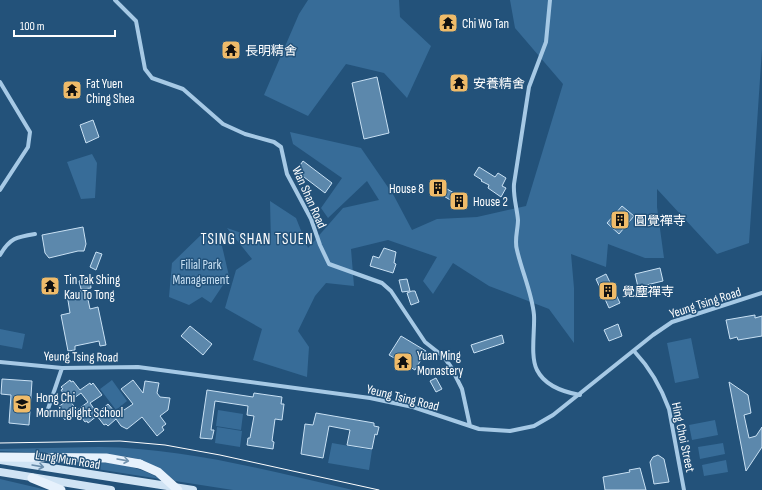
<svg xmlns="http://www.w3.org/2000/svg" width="762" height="490" font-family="'Sofia Sans Condensed','Noto Sans TC',sans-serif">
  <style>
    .green { fill: #376c98 }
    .building { fill: #5c88ac; stroke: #c9e1f4; fill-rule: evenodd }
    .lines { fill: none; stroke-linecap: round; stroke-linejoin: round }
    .street { stroke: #a6c9e5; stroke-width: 4 }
    .secondary { stroke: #cfe3f4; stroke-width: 8 }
    .primary { stroke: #e6f1fc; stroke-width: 9 }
    .tram { stroke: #fff; stroke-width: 1 }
    .primary-bridge { stroke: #e6f1fc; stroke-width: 9 }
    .oneway { stroke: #7192ae }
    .oneway2 { stroke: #688cab }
    .labels { text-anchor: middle; stroke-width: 3; stroke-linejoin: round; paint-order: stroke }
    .poi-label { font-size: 13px; fill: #fff; stroke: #23527a; text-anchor: start }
    .street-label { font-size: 13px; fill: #fff; stroke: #23527a }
    .park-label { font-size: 13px; fill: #c9e1f4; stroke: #23527a }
    .quarter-label { font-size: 15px; letter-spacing: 1px; fill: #fff; stroke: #23527a }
  </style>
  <rect width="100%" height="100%" fill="#23527a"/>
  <path class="green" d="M308,0H399L400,17L431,46L407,98L384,73L346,64L308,116L264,95L299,14Z
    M510,0H762V49L749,243L717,254L657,189V207L664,258H645L608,244L606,267L571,254L574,288V343L549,309L489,286L453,263L433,294L423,281L437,257L388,240L351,249L354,286L326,283L315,296L298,331L309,347L307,377L253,360L262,329L225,308L236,270L252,259L227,228L271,243L270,201L296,218L308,248L343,208L379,200L367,181L328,218L321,208L342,178L293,144L290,132L361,148L394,196L412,230L437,219L477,217L526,206L563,84L515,28Z
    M92,154L97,163L95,198L81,199L67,162Z
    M203,233L222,246L229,276L211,303L202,297L189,305L169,297L172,263Z
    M0,329L25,334L22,349L0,345Z
    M691,338L699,378L675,383L667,343Z
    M112,380L127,401L116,410L100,389Z
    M218,410L243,414L241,430L216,426Z
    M715,420L718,435L692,440L689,425Z
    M217,427L242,431L240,447L215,443Z
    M332,443L372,450L369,470L328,463Z
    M723,443L725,454L700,459L698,447Z
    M99,447C186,448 269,471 353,490H233L175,481L160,469L142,460L124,456L0,451V449Z
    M726,460L728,472L704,476L702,465Z
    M46,461C84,462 126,458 160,479Z
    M0,479L47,490H0Z"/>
  <path class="building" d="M377,77L389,133L364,139L352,83Z
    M93,120L99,137L86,143L80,125Z
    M303,161L332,183L325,193L296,171Z
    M479,167L495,177L498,173L506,178L502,186L506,188L501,197L488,188L489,185L481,181L482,180L474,175Z
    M435,182L466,200L462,207L432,189Z
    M622,206L634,216L619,234L607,223Z
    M83,227L86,244L84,251H78L49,258L45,253L42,235Z
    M384,248L396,252L394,263L396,264L393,273L370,266L373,256L379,258Z
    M96,252L102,254L96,270L90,267Z
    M660,268L663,281L638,287L635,274Z
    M606,274L620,303L609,308L596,279Z
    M90,279L91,288L81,289L79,281Z
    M407,279L410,291L402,292L399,280Z
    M86,290L90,309L98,307L106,345L100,346L99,341L75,346V350L68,351L61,315L70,313L67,294Z
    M412,291H415L419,302L411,305L407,293Z
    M755,315V318L762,316V336L738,340L737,337L730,339L726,320Z
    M618,324L622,336L609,341L604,330Z
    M190,326L212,344L203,355L181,336Z
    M502,335L504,343L474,353L471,345Z
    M401,336L426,351L415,370L389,355Z
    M436,378L442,389L436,392L430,381Z
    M2,379L32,381L29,425L9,423L11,395L1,394Z
    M70,380L71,382L73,381L80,390L90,383L91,385L93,383L102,395L90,403L97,413L108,404L115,412L122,408L124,410L133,404L121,389L133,380L143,393L145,381L159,383L157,393L160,397L170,398L168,410L160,416L166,424L162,427L164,430L157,436L142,417L127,429L121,426L116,419L108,426L106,424L104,425L97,416L88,423L87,421L85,422L78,413L68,420L67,418L65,420L58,410L60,409L58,407L68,400L61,390L63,389L61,387ZM81,393L88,402L77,410L70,401Z
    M729,382L748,395L751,413L744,415L749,438L756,436L762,427V447L746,471Z
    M207,390L253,397L254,393L282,397L281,404H284L282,420L275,419L272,441L274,442L273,449L247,445L248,438H250L254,416L247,415L248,406L215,401L211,430H214L212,439L200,438Z
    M316,413L374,423V426L379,427L377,435L375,434L372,449L347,445L350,430L329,426L323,458L301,454L305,424L313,425Z
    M658,455L664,459L669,482L654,484L650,462L653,457Z
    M640,468L646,490H605L603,477L630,472L629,470Z"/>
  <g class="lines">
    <path class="street" d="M115,0L136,21L145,69L152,78L183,89L223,124L245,134L274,142L281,147L287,174L311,219L320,245L329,264L382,283L391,291L425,342L444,357L451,367L462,389L470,426
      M550,0L546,42L529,87L514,184C513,197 517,208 518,220C518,230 514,240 517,250C522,272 532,293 534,315C535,330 530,357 537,370C545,386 563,392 580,395
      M0,82L30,132L28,147L0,190
      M0,255C10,238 16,237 35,234
      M634,351C650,368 661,387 669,409L684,490
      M0,362L62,368L138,367L370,398L413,407L479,429L510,431L534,426L553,415L653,335L672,322L762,293
      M48,409L62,368"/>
    <path class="secondary" d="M0,460L193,490
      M0,472L111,490"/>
    <path class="primary" d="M0,457L106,458L140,464
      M32,478L61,490"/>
    <path class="tram" d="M0,443L120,441L165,445L220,455L379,490"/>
    <path class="primary-bridge" d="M140,464L158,472L178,490"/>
  </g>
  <defs><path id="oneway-shaft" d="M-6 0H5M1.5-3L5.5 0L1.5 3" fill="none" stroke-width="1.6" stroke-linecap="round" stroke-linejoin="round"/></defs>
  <use class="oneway" href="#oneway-shaft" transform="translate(123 460) rotate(10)"/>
  <use class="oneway2" href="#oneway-shaft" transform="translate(38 466) rotate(10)"/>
  <defs>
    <symbol id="temple-square" viewBox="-11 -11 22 22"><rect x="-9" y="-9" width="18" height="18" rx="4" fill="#efbb69" stroke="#23527a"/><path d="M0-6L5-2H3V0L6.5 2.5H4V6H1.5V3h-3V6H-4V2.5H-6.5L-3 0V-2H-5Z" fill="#111"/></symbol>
    <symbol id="building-square" viewBox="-11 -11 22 22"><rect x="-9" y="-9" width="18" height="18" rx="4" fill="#efbb69" stroke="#23527a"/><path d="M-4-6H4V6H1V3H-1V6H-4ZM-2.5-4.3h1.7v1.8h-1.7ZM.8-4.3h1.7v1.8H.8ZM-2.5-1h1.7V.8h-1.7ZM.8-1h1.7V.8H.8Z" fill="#111"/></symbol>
    <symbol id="school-square" viewBox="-11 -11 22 22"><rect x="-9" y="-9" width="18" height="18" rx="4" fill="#efbb69" stroke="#23527a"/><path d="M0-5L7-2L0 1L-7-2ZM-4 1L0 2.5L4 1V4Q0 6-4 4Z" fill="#111"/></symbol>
  </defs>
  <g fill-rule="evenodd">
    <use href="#temple-square" x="437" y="12" width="22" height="22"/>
    <use href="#temple-square" x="220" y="39" width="22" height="22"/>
    <use href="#temple-square" x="448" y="72" width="22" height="22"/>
    <use href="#temple-square" x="61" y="79" width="22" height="22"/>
    <use href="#building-square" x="427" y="177" width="22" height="22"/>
    <use href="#building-square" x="448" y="190" width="22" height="22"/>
    <use href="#building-square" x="609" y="209" width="22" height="22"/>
    <use href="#temple-square" x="39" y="275" width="22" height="22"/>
    <use href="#building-square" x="597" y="280" width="22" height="22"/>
    <use href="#temple-square" x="392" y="351" width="22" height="22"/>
    <use href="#school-square" x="11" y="393" width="22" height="22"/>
  </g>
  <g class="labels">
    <g class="poi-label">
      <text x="462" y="28">Chi Wo Tan</text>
      <text x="245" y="55">長明精舍</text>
      <text x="86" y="88">Fat Yuen<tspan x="86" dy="15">Ching Shea</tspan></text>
      <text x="473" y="88">安養精舍</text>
      <text x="424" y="193" text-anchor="end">House 8</text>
      <text x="473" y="206">House 2</text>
      <text x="634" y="225">圓覺禪寺</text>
      <text x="64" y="284">Tin Tak Shing<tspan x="64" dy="15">Kau To Tong</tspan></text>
      <text x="622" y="296">覺塵禪寺</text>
      <text x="417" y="360">Yuan Ming<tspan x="417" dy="15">Monastery</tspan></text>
      <text x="36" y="402">Hong Chi<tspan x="36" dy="15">Morninglight School</tspan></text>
    </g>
    <g class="street-label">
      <text transform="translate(310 197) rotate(66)" y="5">Wan Shan Road</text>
      <text transform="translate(705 302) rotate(-18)" y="5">Yeung Tsing Road</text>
      <text transform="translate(81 356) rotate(1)" y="5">Yeung Tsing Road</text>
      <text transform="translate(403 397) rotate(14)" y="5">Yeung Tsing Road</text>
      <text transform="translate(684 437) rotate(78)" y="5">Hing Choi Street</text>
      <text transform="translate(68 459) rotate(9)" y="5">Lung Mun Road</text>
    </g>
    <g class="park-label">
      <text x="201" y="269">Filial Park<tspan x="201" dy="15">Management</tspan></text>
    </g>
    <g class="quarter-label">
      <text x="257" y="244">TSING SHAN TSUEN</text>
    </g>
  </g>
  <path d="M14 30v6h101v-6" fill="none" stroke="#ffffff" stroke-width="2"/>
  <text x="20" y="30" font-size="12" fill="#ffffff" stroke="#23527a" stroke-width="3" paint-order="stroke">100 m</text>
</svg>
